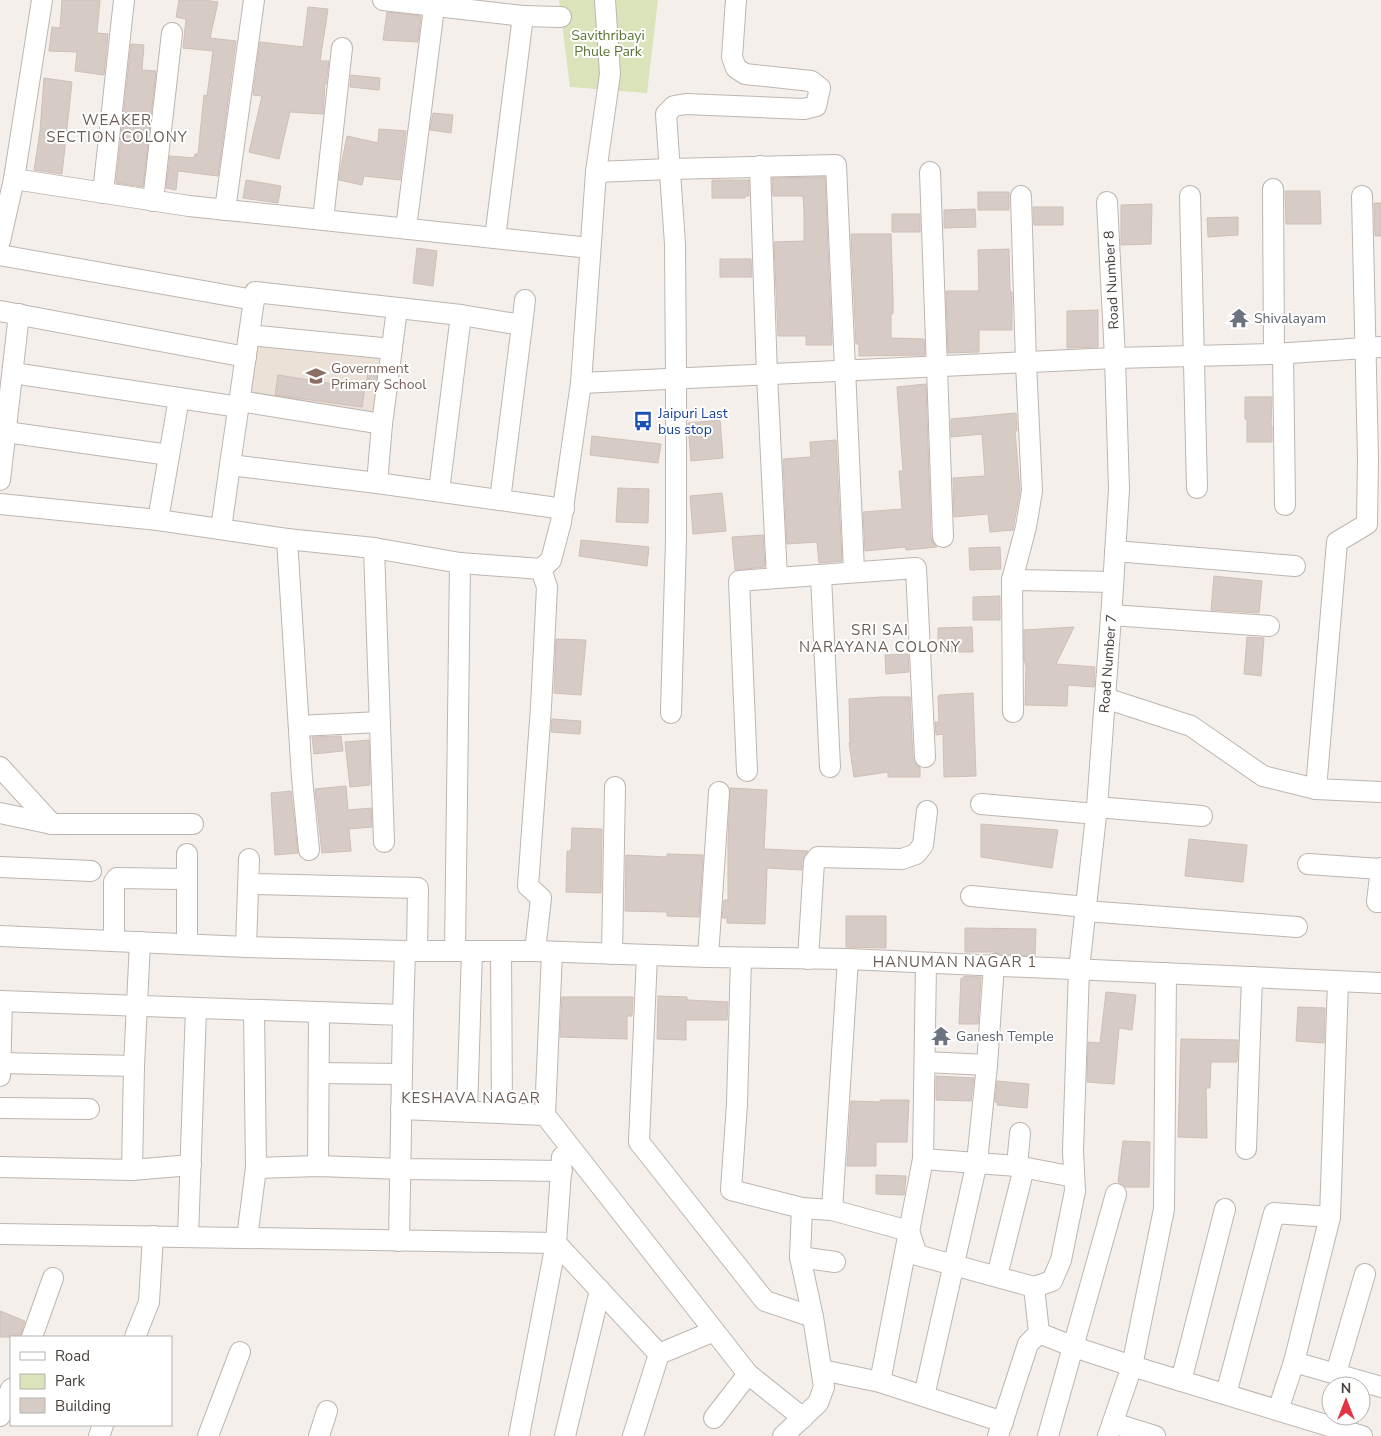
<svg xmlns="http://www.w3.org/2000/svg" width="1381" height="1436" font-family="'Nunito Sans',sans-serif">
  <style>
    .education { fill: #ebe1d7 }
    .green { fill: #dae3b9 }
    .building { fill: #d7ccc5; stroke: #cebfb6 }
    .lines { fill: none; stroke-linecap: round; stroke-linejoin: round }
    .minor-casing { stroke: #bfb5af; stroke-width: 22 }
    .minor { stroke: #fff; stroke-width: 20 }
    .labels { text-anchor: middle; stroke-width: 4; stroke-linejoin: round; paint-order: stroke }
    .park-label { font-size: 14px; fill: #5a7433; stroke: #fff }
    .street-label { font-size: 14px; fill: #473f3a; stroke: #fff }
    .worship-label { font-size: 14px; fill: #5b616d; stroke: #fff; text-anchor: start }
    .education-label { font-size: 14px; fill: #785e54; stroke: #fff; text-anchor: start }
    .transit-label { font-size: 14px; fill: #164399; stroke: #fff; text-anchor: start }
    .neighbourhood-label { font-size: 15px; letter-spacing: 1px; fill: #695b52; stroke: #fff }
  </style>
  <rect width="100%" height="100%" fill="#f4efeb"/>
  <path class="education" d="M254,342L386,355L376,416L247,396Z"/>
  <path class="green" d="M559,0H658L647,93L570,87Z"/>
  <path class="building" d="M62,0H100L97,33L108,34L104,75L75,71L77,52L49,51L52,27L60,28Z
    M179,0H205L218,2L210,38L236,41L218,176L178,171L176,190L166,188L170,156L194,158L195,154H198L204,95L207,96L213,51L183,48L186,19L176,17Z
    M308,7L328,9L320,61H329L326,84H325L323,114L290,112L279,159L249,152L262,96L253,95L260,42L303,47Z
    M387,12L421,16L418,42L383,40Z
    M131,44L144,45L142,70L156,71L143,187L116,183Z
    M351,75L380,78L379,90L350,87Z
    M44,78L72,82L62,174L34,170L40,131Z
    M433,113L453,115L451,133L430,130Z
    M379,129L406,131L400,180L364,176L362,185L339,180L342,161L347,136L378,143Z
    M825,177L832,345H806V336H778L774,242L804,241V211L803,196H773L772,178Z
    M246,180L281,186L278,203L243,198Z
    M712,180H749V196H745V198H712Z
    M1285,191H1320L1321,224H1286Z
    M978,192H1009V210H978Z
    M1374,203H1381V236H1375Z
    M1152,204L1151,244L1121,245V205Z
    M1033,207H1063V225H1034Z
    M975,209L976,227L944,228V210Z
    M892,214H920V232H892Z
    M1238,217V235L1208,237L1207,218Z
    M851,234H891L893,296V314H891V338L924,339L925,355L859,356V344H856Z
    M417,248L437,251L433,286L413,283Z
    M1009,249L1010,292H1012V330H979V352L948,353L946,291H979L978,250Z
    M720,259H751L752,277H720Z
    M1098,310V347L1067,348V311Z
    M369,365L378,366L375,387L366,386Z
    M278,375L340,385V384L365,386L362,407L275,395Z
    M926,384L931,537L933,543L937,547L906,550L905,547L865,551L863,512L902,509L899,471H903L897,387Z
    M1245,397H1272L1271,426H1272V442H1247V419H1245Z
    M1016,413L1017,431H1015L1020,491L1014,524L1013,530L990,532L988,514L954,517L953,478L985,476L982,434L951,437V419Z
    M720,420L723,458L691,461L688,423Z
    M592,436L661,444L658,463L590,455Z
    M836,440L842,561L819,563L817,542L787,544L783,459L811,457L810,442Z
    M618,488L649,489L648,523L616,522Z
    M722,493L726,531L693,534L690,496Z
    M763,535L765,567L735,570L732,537Z
    M581,540L649,547L647,566L579,556Z
    M1000,547L1001,569L970,570L969,548Z
    M1214,576L1262,581L1259,613L1211,610Z
    M1000,596V620H973V597Z
    M972,627L973,652H938V628Z
    M1074,627L1056,664L1095,667L1094,687L1068,685L1067,706L1025,705L1026,667L1024,659V630Z
    M1247,637L1264,638L1261,676L1244,674Z
    M556,639L586,640L581,695L554,693Z
    M908,654L909,672L886,674L885,655Z
    M973,693L976,776L944,777L943,734L936,735L935,722H939L938,696L940,695Z
    M881,697H910L913,758L915,763L920,767V777H888V772L854,777L849,743H850L849,699Z
    M552,719L581,721L580,734L551,732Z
    M341,736L343,751L314,754L312,737Z
    M369,740L370,785L350,787L345,742Z
    M346,786L348,810L371,808L372,827L349,829L351,851L322,853L315,789Z
    M730,788L767,790L764,849L808,851L802,861V870L767,868L765,924L727,923V918H722L724,900H728V842Z
    M291,791L298,853L275,855L271,793Z
    M981,824L1058,830L1052,868L981,857Z
    M572,828L602,829L601,893L566,892L567,851H571Z
    M1189,839L1247,845L1243,882L1185,876Z
    M667,854L703,855L699,917L667,916V912L625,911L626,855L667,857Z
    M846,916H886V948L846,947Z
    M965,928L1036,929L1035,956L1000,954L994,952H965Z
    M964,976L981,977L978,1024H959L961,978H964Z
    M1106,992L1136,995L1132,1030L1119,1028L1114,1084L1087,1082L1088,1042L1100,1043Z
    M658,996L687,997V1000L728,1002L727,1020H686V1040L657,1039Z
    M562,997H633L632,1016H627V1039L560,1037Z
    M1298,1007L1325,1008L1324,1043L1296,1041Z
    M1181,1039L1238,1040L1237,1062H1211L1210,1088H1206L1207,1138L1178,1137Z
    M936,1076L974,1078L971,1101L936,1100Z
    M997,1081L1029,1084L1027,1108L997,1105L998,1103L995,1102Z
    M880,1100H909L907,1142H876V1166H847L851,1101L880,1102Z
    M1123,1141L1150,1142L1149,1187H1125L1118,1182Z
    M876,1175L906,1176L904,1195L876,1194Z
    M0,1311L25,1321L20,1337H0Z"/>
  <g class="lines">
    <defs>
      <g id="minor">
        <path d="M383,0L523,16L495,238"/>
        <path d="M523,16L561,17"/>
        <path d="M596,172L670,169L836,165L854,571"/>
        <path d="M930,172L943,537"/>
        <path d="M14,179L189,206L590,248"/>
        <path d="M1273,189L1274,354"/>
        <path d="M103,193L124,0"/>
        <path d="M1190,196L1197,488"/>
        <path d="M1362,196L1368,458L1367,524L1337,542L1316,789L1381,792"/>
        <path d="M153,201L172,33"/>
        <path d="M225,210L254,0"/>
        <path d="M323,220L342,48"/>
        <path d="M406,228L435,0"/>
        <path d="M0,241L14,179L42,0"/>
        <path d="M0,255L254,300L255,292L461,315L522,325L500,500"/>
        <path d="M254,300L230,465L377,483L564,509"/>
        <path d="M0,311L246,357"/>
        <path d="M522,325L525,300"/>
        <path d="M249,335L392,349"/>
        <path d="M1283,353L1285,505"/>
        <path d="M13,373L239,407"/>
        <path d="M581,383L1115,358L1274,354L1381,347"/>
        <path d="M240,401L382,424"/>
        <path d="M6,432L169,455"/>
        <path d="M0,480L19,314"/>
        <path d="M377,483L382,424L397,309"/>
        <path d="M439,491L461,315"/>
        <path d="M0,504L158,520L287,539L374,548L460,563L541,569L551,560L561,522L581,383L596,172L610,74L605,0"/>
        <path d="M158,520L179,398"/>
        <path d="M221,529L230,465"/>
        <path d="M287,539L302,778L309,850"/>
        <path d="M374,548L384,842"/>
        <path d="M1115,551L1295,566"/>
        <path d="M821,576L830,767"/>
        <path d="M777,578L916,568L925,757"/>
        <path d="M1012,580L1113,582"/>
        <path d="M1111,615L1269,626"/>
        <path d="M1105,698L1191,726L1263,776L1316,789"/>
        <path d="M1013,712L1012,580L1026,527L1032,491L1026,363L1021,196"/>
        <path d="M671,713L676,539V379L675,244L666,114L674,106L686,104L804,109L816,106L820,88L811,81L745,74L736,68L732,57L736,0"/>
        <path d="M299,726L380,722"/>
        <path d="M0,767L52,824H193"/>
        <path d="M747,771L739,581L777,578L767,375L760,166"/>
        <path d="M981,804L1096,814"/>
        <path d="M1097,807L1202,816"/>
        <path d="M0,813L52,824"/>
        <path d="M1308,864L1381,869"/>
        <path d="M0,867L91,871"/>
        <path d="M1381,868L1377,902H1381"/>
        <path d="M187,882V854"/>
        <path d="M249,884L418,888L417,951"/>
        <path d="M971,896L1086,907"/>
        <path d="M1086,911L1297,927"/>
        <path d="M0,936L246,947L405,951H535L708,957L848,959L1381,983"/>
        <path d="M114,941V882L117,878L181,879L187,882V944"/>
        <path d="M246,947L249,859"/>
        <path d="M455,951L460,563"/>
        <path d="M501,951L502,1112"/>
        <path d="M535,951L541,898L528,886L541,707L547,587L541,569"/>
        <path d="M612,954L615,787"/>
        <path d="M647,955L639,1142L765,1301L813,1317"/>
        <path d="M708,957L719,792"/>
        <path d="M741,958L737,1104L731,1190L802,1208L832,1210L909,1231L917,1255L1034,1287L1039,1333L1074,1347L1132,1366L1362,1436"/>
        <path d="M808,959L814,862L818,857L902,859L916,854L923,845L927,811"/>
        <path d="M0,1001L403,1015"/>
        <path d="M925,1062L987,1065"/>
        <path d="M0,1063L134,1066"/>
        <path d="M319,1073L402,1074"/>
        <path d="M0,1076L2,1001"/>
        <path d="M0,1108L89,1109"/>
        <path d="M401,1109L545,1115L748,1374L803,1418"/>
        <path d="M467,1111L472,952"/>
        <path d="M545,1115L552,953"/>
        <path d="M1246,1149L1252,977"/>
        <path d="M923,1159L1017,1166L1074,1177"/>
        <path d="M318,1166L319,1013"/>
        <path d="M1017,1166L1020,1133"/>
        <path d="M0,1167L132,1170L191,1165"/>
        <path d="M256,1168L318,1166L401,1169L562,1171"/>
        <path d="M132,1170L134,1066L140,942"/>
        <path d="M832,1210L848,959"/>
        <path d="M0,1234L556,1243L659,1354"/>
        <path d="M188,1237L196,1008"/>
        <path d="M247,1238L256,1168L254,1010"/>
        <path d="M399,1241L403,1015L405,951"/>
        <path d="M800,1257L835,1262"/>
        <path d="M997,1276L1024,1168"/>
        <path id="s1" d="M1034,1287L1052,1281L1061,1260L1075,1191L1073,1151L1079,969L1097,807L1112,603L1119,489L1115,358L1107,202"/>
        <path d="M32,1337L53,1278"/>
        <path d="M135,1337L149,1302L153,1236"/>
        <path d="M1294,1362L1381,1387"/>
        <path d="M822,1370L880,1382L1003,1422"/>
        <path d="M1336,1373L1365,1274"/>
        <path d="M1181,1381L1225,1209"/>
        <path d="M880,1382L923,1159L926,963"/>
        <path d="M1226,1394L1274,1213L1330,1217"/>
        <path d="M924,1396L977,1162L987,1065L994,964"/>
        <path d="M1278,1410L1294,1362L1330,1217L1338,982"/>
        <path d="M0,1416L11,1389"/>
        <path d="M714,1418L748,1374"/>
        <path d="M1113,1423L1155,1436"/>
        <path d="M99,1436L103,1425"/>
        <path d="M208,1436L240,1352"/>
        <path d="M319,1436L327,1411"/>
        <path d="M519,1436L556,1243L562,1157"/>
        <path d="M565,1436L600,1290"/>
        <path d="M633,1436L659,1354L714,1331"/>
        <path d="M783,1436L818,1403L824,1387L813,1317L800,1257L802,1208"/>
        <path d="M998,1436L1028,1344L1039,1333"/>
        <path d="M1048,1436L1116,1194"/>
        <path d="M1108,1436L1132,1366L1164,1209L1166,973"/>
      </g>
    </defs>
    <use href="#minor" class="minor-casing"/>
    <use href="#minor" class="minor"/>
  </g>
  <defs>
    <symbol id="temple-bare" viewBox="-9 -9 18 18"><path d="M0-6L5-2H3V0L6.5 2.5H4V6H1.5V3h-3V6H-4V2.5H-6.5L-3 0V-2H-5Z" fill="#6b7280" stroke="#fff" stroke-width="2.5" paint-order="stroke"/></symbol>
    <symbol id="school-bare" viewBox="-9 -9 18 18"><path d="M0-5L7-2L0 1L-7-2ZM-4 1L0 2.5L4 1V4Q0 6-4 4Z" fill="#8d6e63" stroke="#fff" stroke-width="2.5" paint-order="stroke"/></symbol>
    <symbol id="bus-bare" viewBox="-9 -9 18 18"><path d="M-5-6H5V4H4V6H2V4H-2V6H-4V4H-5ZM-3.5-4V0h7V-4ZM-3.5 1.2v1.5H-2V1.2ZM2 1.2v1.5H3.5V1.2Z" fill="#1a4fb4" stroke="#fff" stroke-width="2.5" paint-order="stroke"/></symbol>
  </defs>
  <g fill-rule="evenodd">
    <use href="#temple-bare" x="1225" y="304" width="28" height="28"/>
    <use href="#school-bare" x="302" y="362" width="28" height="28"/>
    <use href="#bus-bare" x="629" y="407" width="28" height="28"/>
    <use href="#temple-bare" x="927" y="1022" width="28" height="28"/>
  </g>
  <g class="labels">
    <g class="park-label">
      <text x="608" y="40">Savithribayi<tspan x="608" dy="16">Phule Park</tspan></text>
    </g>
    <g class="street-label">
      <text transform="translate(1111 280) rotate(-93)" y="5">Road Number 8</text>
      <text dy="5" stroke="none"><textPath href="#s1" startOffset="641">Road Number 7</textPath></text>
    </g>
    <g class="worship-label">
      <text x="1254" y="323">Shivalayam</text>
      <text x="956" y="1041">Ganesh Temple</text>
    </g>
    <g class="education-label">
      <text x="331" y="373">Government<tspan x="331" dy="16">Primary School</tspan></text>
    </g>
    <g class="transit-label">
      <text x="658" y="418">Jaipuri Last<tspan x="658" dy="16">bus stop</tspan></text>
    </g>
    <g class="neighbourhood-label">
      <text x="117" y="125">WEAKER<tspan x="117" dy="17">SECTION COLONY</tspan></text>
      <text x="880" y="635">SRI SAI<tspan x="880" dy="17">NARAYANA COLONY</tspan></text>
      <text x="955" y="967">HANUMAN NAGAR 1</text>
      <text x="471" y="1103">KESHAVA NAGAR</text>
    </g>
  </g>
  <rect x="10" y="1336" width="162" height="90" fill="#ffffff" stroke="#b5b2b0"/>
  <rect x="20" y="1352" width="25" height="8" fill="#ffffff" stroke="#b5b2b0"/>
  <text x="55" y="1361" font-size="15" fill="#473f3a">Road</text>
  <rect x="20" y="1374" width="25" height="15" fill="#dae3b9" stroke="#b5b2b0"/>
  <text x="55" y="1386" font-size="15" fill="#473f3a">Park</text>
  <rect x="20" y="1398" width="25" height="15" fill="#d7ccc5" stroke="#b5b2b0"/>
  <text x="55" y="1411" font-size="15" fill="#473f3a">Building</text>
  <g transform="translate(1346 1401)"><circle r="24" fill="#ffffff" stroke="#b5b2b0"/>
  <path d="M0-4L9 19L0 12L-9 19Z" fill="#e33441"/>
  <text y="-8" font-size="14" font-weight="bold" text-anchor="middle" fill="#473f3a">N</text>
  </g>
</svg>
